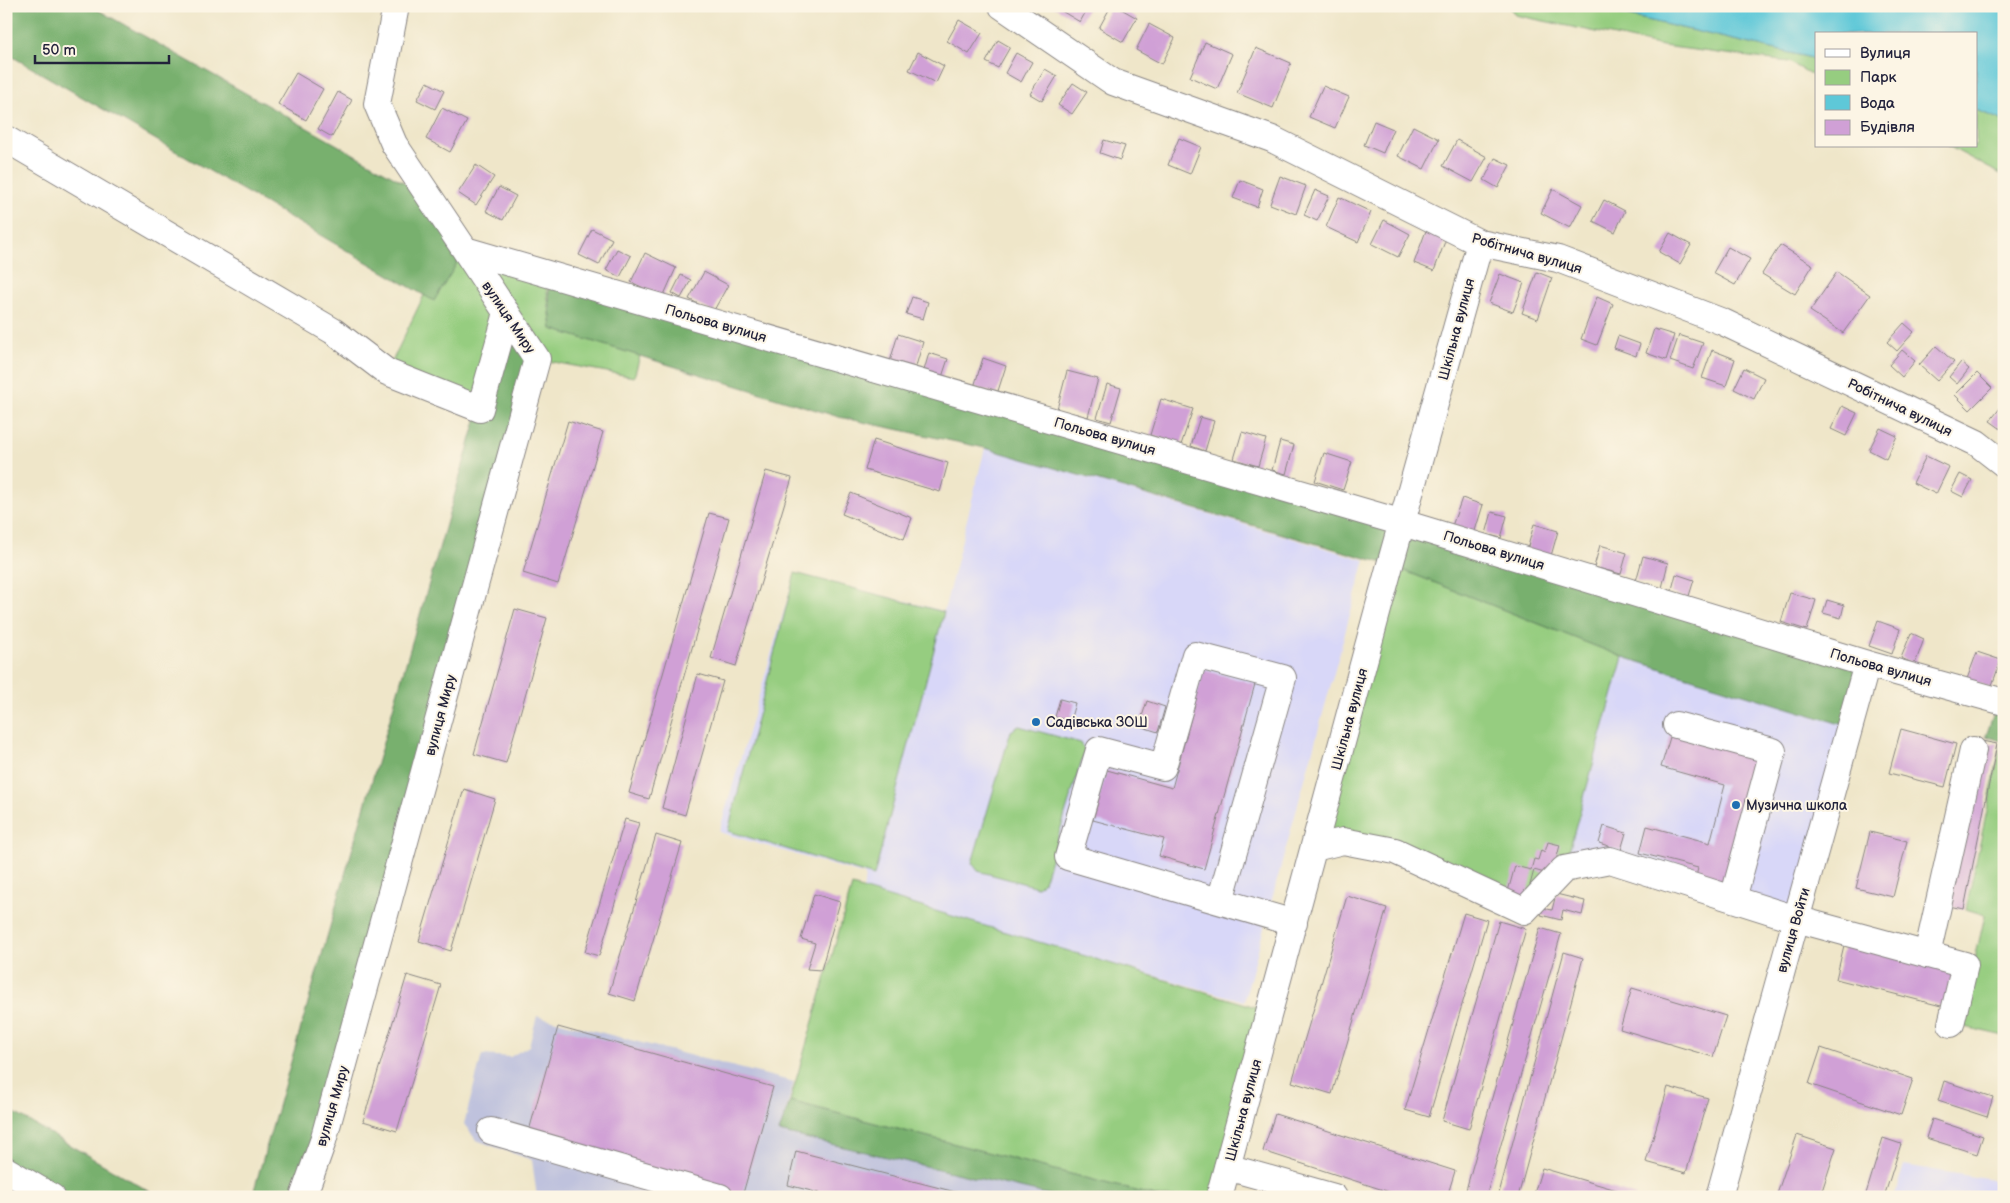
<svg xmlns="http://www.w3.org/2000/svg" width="2010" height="1203" font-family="'Balsamiq Sans',sans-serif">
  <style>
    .built { fill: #d8d7f8 }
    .industrial { fill: #bfc2dd }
    .green { fill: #96cd80; stroke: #5c785e }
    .forest { fill: #78b06e; stroke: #4d6954 }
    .water { fill: #5ec8d8; stroke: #40758a }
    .building { fill: #d0a0d6 }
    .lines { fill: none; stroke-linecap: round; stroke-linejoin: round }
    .minor-casing { stroke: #888482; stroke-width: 28 }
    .minor { stroke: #fff; stroke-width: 26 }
    .poi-dot { fill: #1f6fb2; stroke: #fcf5e5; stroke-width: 2 }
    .labels { text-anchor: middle; stroke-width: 4; stroke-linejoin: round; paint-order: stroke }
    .street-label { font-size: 14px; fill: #22223b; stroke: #fcf5e5 }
    .poi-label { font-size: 14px; fill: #22223b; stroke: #fcf5e5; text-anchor: start }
  </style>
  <rect width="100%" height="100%" fill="#fcf5e5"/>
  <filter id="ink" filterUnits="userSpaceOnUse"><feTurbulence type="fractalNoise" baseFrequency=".02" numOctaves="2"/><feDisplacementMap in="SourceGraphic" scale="10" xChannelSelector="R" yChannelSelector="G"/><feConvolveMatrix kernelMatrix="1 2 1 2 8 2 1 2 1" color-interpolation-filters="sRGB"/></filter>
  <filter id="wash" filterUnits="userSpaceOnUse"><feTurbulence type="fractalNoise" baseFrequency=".0096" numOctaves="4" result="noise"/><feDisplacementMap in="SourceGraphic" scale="20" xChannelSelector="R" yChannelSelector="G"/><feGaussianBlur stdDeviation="1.12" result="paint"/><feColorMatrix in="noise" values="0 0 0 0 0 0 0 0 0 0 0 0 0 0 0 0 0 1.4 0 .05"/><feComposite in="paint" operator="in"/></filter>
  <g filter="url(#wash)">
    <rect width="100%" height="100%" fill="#efe6c9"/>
    <path class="built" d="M985,448L1365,560L1244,1001L863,893L865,875L719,832L795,573L944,611Z
      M1623,657L1850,727L1796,919L1610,860L1564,869Z
      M1904,1165L2004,1182V1197H1894Z"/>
    <path class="industrial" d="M537,1016L794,1082L780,1132L1060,1197H537L532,1160L476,1140L464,1124L482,1055L510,1057L529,1046Z"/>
    <path class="green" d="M1509,6H1586L1816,59V77L1789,62L1663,46L1515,15Z
      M1976,110L2004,121V176L1948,146H1976Z
      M465,250L545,277L552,329L640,356L634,377L537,359L480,409L387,372L424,295L434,300Z
      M1390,565L1623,657L1564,869L1524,911L1395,851L1314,848Z
      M795,573L944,612L874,876L728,831Z
      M1019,726L1081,743L1085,750L1044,882L1037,887L978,871L972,863L1011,731Z
      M2001,744L2004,745V1036L1960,1026L1985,915L1966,909Z
      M852,886L1269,1011L1219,1197H1159L790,1101Z"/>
    <path class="forest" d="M6,6H91L405,183L465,250L434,301L6,53Z
      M547,274L1867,664L1850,727L1623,657L1390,565L985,448L839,417L552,329Z
      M507,313L537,359L303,1197H252Z
      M1998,701L2004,702V742L1986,736Z
      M790,1101L1159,1197H1059L779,1132Z
      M6,1108L159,1197H53L6,1169Z"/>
    <path class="water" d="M1586,6H2004V121L1976,110V34H1816V59Z"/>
    <g id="blocks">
      <path class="building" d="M1053,6H1089L1080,22Z
        M1111,6H1116L1137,18L1123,42L1099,28Z
        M959,20L982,33L969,54L947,41Z
        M1149,24L1175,38L1162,64L1136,50Z
        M998,40L1010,47L998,68L986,62Z
        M1205,42L1232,54L1217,89L1190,77Z
        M1256,48L1291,63L1273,108L1237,93Z
        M918,52L944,66L936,83L909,70Z
        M1016,53L1032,62L1021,82L1005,73Z
        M1045,69L1057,76L1042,101L1030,94Z
        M296,73L323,89L306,120L278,104Z
        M427,82L444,91L435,109L417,100Z
        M1073,83L1087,92L1072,114L1058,105Z
        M1323,86L1349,97L1335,128L1309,117Z
        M338,92L352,100L332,137L318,129Z
        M442,108L467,121L450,152L426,139Z
        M1374,121L1393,129L1383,153L1364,145Z
        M1413,126L1439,139L1424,169L1398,156Z
        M1179,138L1201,147L1190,174L1168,165Z
        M1104,140L1125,146L1120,160L1100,153Z
        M1457,140L1487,157L1473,182L1443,166Z
        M1495,158L1510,165L1498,188L1484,180Z
        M476,165L494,177L476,205L458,193Z
        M1280,176L1306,186L1296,214L1270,204Z
        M1240,180L1263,189L1257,207L1233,198Z
        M499,187L516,196L503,220L486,211Z
        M1553,189L1582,205L1570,228L1541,213Z
        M1315,190L1329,196L1317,221L1304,215Z
        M1339,197L1371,212L1358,242L1326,227Z
        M1604,200L1625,211L1615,232L1593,221Z
        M1384,220L1410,234L1398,257L1372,244Z
        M1427,228L1447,236L1434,271L1414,263Z
        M592,229L612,239L599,265L579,255Z
        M1670,233L1691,245L1680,264L1659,252Z
        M1780,245L1813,265L1795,294L1762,274Z
        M1728,247L1750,259L1735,285L1713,273Z
        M617,249L631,256L620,277L606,270Z
        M645,253L676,268L663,297L631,282Z
        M704,272L728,285L713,312L689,299Z
        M1537,272L1552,278L1538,319L1522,313Z
        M1837,272L1870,295L1843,333L1810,311Z
        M1500,274L1524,283L1513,312L1489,303Z
        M681,275L691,280L681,298L672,293Z
        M912,297L928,302L923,319L906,314Z
        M1597,297L1613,304L1597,345L1581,339Z
        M1904,323L1914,332L1897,351L1887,342Z
        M1654,329L1674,335L1666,360L1646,353Z
        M898,334L923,342L914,373L889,365Z
        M1679,335L1703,343L1693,369L1670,361Z
        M1618,336L1640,344L1636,356L1614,348Z
        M1936,346L1954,362L1937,381L1919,365Z
        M1712,350L1735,359L1726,386L1702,378Z
        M1902,350L1915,361L1902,377L1889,365Z
        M929,353L948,359L941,380L923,374Z
        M983,358L1006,366L997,394L974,387Z
        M1961,362L1969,369L1957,384L1949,377Z
        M1744,368L1764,378L1754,399L1734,389Z
        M1067,371L1098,379L1088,417L1057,409Z
        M1977,373L1992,388L1970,410L1955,395Z
        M1107,384L1121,388L1111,422L1097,418Z
        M1161,399L1193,409L1181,445L1150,435Z
        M2004,403V431L1990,421Z
        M1842,406L1857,413L1846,436L1831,429Z
        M1200,417L1214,421L1205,451L1191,446Z
        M568,421L603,432L558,584L523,573Z
        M1880,428L1897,436L1886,459L1869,450Z
        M1242,432L1266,439L1258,466L1234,459Z
        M874,440L948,463L940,492L865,470Z
        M1280,441L1294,445L1286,474L1272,470Z
        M1324,453L1352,462L1343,490L1315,481Z
        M1926,456L1949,467L1936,494L1913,483Z
        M766,471L792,478L736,666L711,658Z
        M1960,474L1972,480L1963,497L1951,491Z
        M851,493L912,518L904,539L842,514Z
        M1462,498L1483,505L1474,534L1452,526Z
        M1492,512L1507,516L1501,538L1486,534Z
        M709,513L729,518L649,799L629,793Z
        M1534,524L1558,531L1551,556L1527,550Z
        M1600,545L1627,553L1621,574L1594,567Z
        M1643,556L1668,563L1662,588L1636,581Z
        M1676,574L1694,580L1688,599L1671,593Z
        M1790,593L1816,600L1807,630L1781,622Z
        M1827,600L1844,605L1841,618L1823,613Z
        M515,609L547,618L506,763L474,754Z
        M1878,621L1900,629L1892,654L1869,646Z
        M1911,633L1924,639L1915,664L1901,658Z
        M1977,652L2001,660L1991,688L1967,679Z
        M1204,670L1255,684L1204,869L1159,856L1164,839L1093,820L1107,770L1172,788Z
        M698,674L723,681L685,815L662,808Z
        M1060,699L1075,703L1070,721L1055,717Z
        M1147,701L1165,707L1158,732L1139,726Z
        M1901,729L1956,744L1945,787L1889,773Z
        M1671,734L1764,759L1729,890L1695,881L1698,868L1640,853L1647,826L1710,843L1725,785L1661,767Z
        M1982,741L1997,744L1964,909L1948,906Z
        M464,789L495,799L451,951L419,941Z
        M625,819L639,823L599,956L585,952Z
        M1604,826L1626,833L1621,850L1599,843Z
        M1870,832L1907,841L1893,897L1856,888Z
        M656,835L682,843L635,1001L609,993Z
        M1548,842L1560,845L1555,865L1548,874L1534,870L1526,900L1507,895L1515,866L1531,870L1534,859L1538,860L1541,850L1545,852Z
        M814,894L840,902L821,970L807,969L815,943L801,939Z
        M1556,894L1585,901L1582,915L1563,910L1561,920L1541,915L1543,908L1552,910Z
        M1347,896L1387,908L1332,1094L1292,1082Z
        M1464,913L1487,920L1429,1117L1405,1110Z
        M1499,921L1526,929L1469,1129L1442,1121Z
        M1540,928L1561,934L1486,1197H1464Z
        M1845,941L1955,969L1945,1007L1836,979Z
        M1564,952L1583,958L1518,1197H1498Z
        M407,975L441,985L397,1131L363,1121Z
        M1632,988L1726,1016L1713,1057L1620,1029Z
        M558,1027L773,1087L742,1197L527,1138Z
        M1821,1048L1913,1079L1901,1115L1809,1084Z
        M1944,1081L1993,1097L1987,1117L1938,1101Z
        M1668,1087L1708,1098L1686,1173L1646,1162Z
        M1275,1114L1455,1171L1447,1197H1405L1263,1151Z
        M1932,1119L1983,1136L1977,1154L1926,1138Z
        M1797,1135L1836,1148L1820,1197H1776Z
        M1883,1138L1901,1144L1884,1197H1865Z
        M796,1151L971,1196V1197H835L788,1185Z
        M1542,1168L1637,1196L1636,1197H1533Z"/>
    </g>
  </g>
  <g filter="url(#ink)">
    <use href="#blocks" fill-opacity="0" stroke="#888482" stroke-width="1"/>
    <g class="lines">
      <defs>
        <path id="minor" d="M396,6L377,104L394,144L465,250L1403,523L1867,664L2004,702
          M1002,6L1113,82L1272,139L1480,243L1558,259L1723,322L1977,443L2004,464
          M6,139L333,331L387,372L480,409L507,313
          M1676,725L1773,751L1733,899
          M1314,848L1343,841L1395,851L1524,911L1564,869L1610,860L1796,919L1965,965L1951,1024
          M1220,901L1283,678L1195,655L1163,767L1099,750L1068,857L1294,923
          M1927,955L1973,750
          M491,1131L720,1197
          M1227,1167L1334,1197
          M6,1170L52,1197
          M303,1197L323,1141L537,359L465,250
          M1219,1197L1390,565L1480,243
          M1719,1197L1867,664"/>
      </defs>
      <use href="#minor" class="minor-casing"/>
      <use href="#minor" class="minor"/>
    </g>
  </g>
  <g class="poi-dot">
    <circle cx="1036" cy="722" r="5"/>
    <circle cx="1736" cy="805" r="5"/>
  </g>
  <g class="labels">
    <g class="street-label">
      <text transform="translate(1527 253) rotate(16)" y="5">Робітнича вулиця</text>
      <text transform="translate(509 317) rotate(56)" y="5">вулиця Миру</text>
      <text transform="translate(716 323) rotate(16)" y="5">Польова вулиця</text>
      <text transform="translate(1456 329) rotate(-75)" y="5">Шкільна вулиця</text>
      <text transform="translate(1900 407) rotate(26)" y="5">Робітнича вулиця</text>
      <text transform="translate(1105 436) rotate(16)" y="5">Польова вулиця</text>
      <text transform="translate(1494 550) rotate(17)" y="5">Польова вулиця</text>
      <text transform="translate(1881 667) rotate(16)" y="5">Польова вулиця</text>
      <text transform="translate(440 715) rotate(-75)" y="5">вулиця Миру</text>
      <text transform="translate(1349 719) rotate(-75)" y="5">Шкільна вулиця</text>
      <text transform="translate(1793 930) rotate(-74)" y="5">вулиця Войти</text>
      <text transform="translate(332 1106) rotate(-74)" y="5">вулиця Миру</text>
      <text transform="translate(1243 1110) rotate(-75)" y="5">Шкільна вулиця</text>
    </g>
    <g class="poi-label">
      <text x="1046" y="727">Садівська ЗОШ</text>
      <text x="1746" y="810">Музична школа</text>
    </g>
  </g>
  <rect width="2010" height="1203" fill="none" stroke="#fcf5e5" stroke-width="25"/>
  <rect x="1815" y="32" width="162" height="115" fill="#fcf5e5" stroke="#a5a1a1"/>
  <rect x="1825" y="49" width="25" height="8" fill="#ffffff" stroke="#a5a1a1"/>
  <text x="1860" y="58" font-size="15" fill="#22223b">Вулиця</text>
  <rect x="1825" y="70" width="25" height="15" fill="#96cd80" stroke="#a5a1a1"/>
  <text x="1860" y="82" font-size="15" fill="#22223b">Парк</text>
  <rect x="1825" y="95" width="25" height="15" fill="#5ec8d8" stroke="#a5a1a1"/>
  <text x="1860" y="108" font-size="15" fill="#22223b">Вода</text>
  <rect x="1825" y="120" width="25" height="15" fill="#d0a0d6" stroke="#a5a1a1"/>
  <text x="1860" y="132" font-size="15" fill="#22223b">Будівля</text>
  <path d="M35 55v8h134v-8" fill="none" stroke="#22223b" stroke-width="2.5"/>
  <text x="42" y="55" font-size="15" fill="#22223b" stroke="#fcf5e5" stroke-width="4" paint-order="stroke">50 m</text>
</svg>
